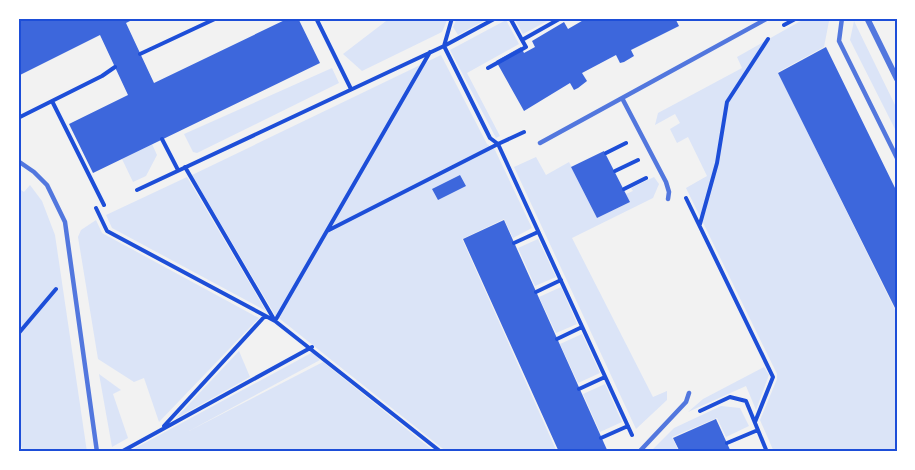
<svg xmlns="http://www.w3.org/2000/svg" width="915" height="470" font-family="'Sofia Sans Condensed',sans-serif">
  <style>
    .green { fill: #dbe4f7 }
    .building { fill: #3d67dc }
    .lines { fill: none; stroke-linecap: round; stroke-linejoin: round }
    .path { stroke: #1d4ed8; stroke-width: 4 }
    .service { stroke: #5277de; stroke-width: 4.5 }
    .minor { stroke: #5277de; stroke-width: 6 }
    .neatline { fill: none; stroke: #1d4ed8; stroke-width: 2 }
  </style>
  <rect width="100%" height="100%" fill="#f2f2f2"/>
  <path class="green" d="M390,18H448L442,32L362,71L343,54Z
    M457,18H489L458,35L453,27Z
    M514,18H553L523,34Z
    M806,18H826L829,21L824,47L778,72L897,314V452H774L760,420L777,379V374L686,188L707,176L688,137L677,143L670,129L680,123L675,114L655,125L658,113L742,68L737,57Z
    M506,20L519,44L467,73L500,136L496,138L450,50Z
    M854,21L897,109V133L850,40Z
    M441,55L487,144L495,150L532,228L513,238L504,219L462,239L557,452H447L275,315L192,175Z
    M332,68L339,83L197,153L193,152L184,134Z
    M152,144L157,155L146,176L133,182L122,159Z
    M536,157L546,175L569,162L597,218L630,202L626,194L633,191L631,188L654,177L659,184L653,198L572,238L653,397L667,391V400L636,429L514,167Z
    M187,177L266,311L112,228L106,215Z
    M30,185L42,201L55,235L87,452H24L18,439V188L24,192Z
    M96,220L102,233L259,318L159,422L144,378L134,382L98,359L78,237L81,230Z
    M538,239L556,277L535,286L518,248Z
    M561,287L577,324L556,333L539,297Z
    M582,334L600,373L578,383L560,344Z
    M239,351L250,377L175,419Z
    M313,352L320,360L189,431L323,362L435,452H128Z
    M764,367L769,375L756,410L746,386L688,412L703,399Z
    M99,374L121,390L113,394L128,438L112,447Z
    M605,384L622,422L600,432L583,394Z
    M721,406L740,408L749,426L726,437L717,418L672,437L679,452H650L674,428Z"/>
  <path class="building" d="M18,18H136L126,23L154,83L289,18H298L320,63L93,173L69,124L128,95L100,35L18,76Z
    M587,18H675L679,26L631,50L634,56L624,62L620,63L616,55L582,73L587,81L578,88L574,90L570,83L524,111L496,61L521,47L524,53L535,47L532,41L564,22L568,29Z
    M826,47L897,192V312L778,73Z
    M604,151L630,202L597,218L571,167Z
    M460,175L466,186L438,200L432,189Z
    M504,220L608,452H559L463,239Z
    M716,419L731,452H680L673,438Z"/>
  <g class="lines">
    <path class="path" d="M316,18L351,89
      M452,18L444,46L490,138L498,144L524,132
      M510,18L522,40L561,18
      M784,25L797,18
      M140,54L217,18
      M488,68L526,47L522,40
      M52,101L104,205
      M18,118L102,76L115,67
      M162,139L178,170
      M606,153L626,143
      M185,167L275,321L430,52
      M615,171L638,160
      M624,189L646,178
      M137,190L444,46L496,18
      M686,198L773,377L755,422
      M96,208L107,231L275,321L441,452
      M700,224L717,163L727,102L768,39
      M327,231L498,144L632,435
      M514,243L538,232
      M536,292L561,280
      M18,334L56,289
      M557,339L582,327
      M579,389L605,377
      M700,411L730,397L746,401L767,452
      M164,426L265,316
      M601,438L628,426
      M727,443L758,430
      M121,452L312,347"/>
    <path class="service" d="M842,18L839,41L897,158
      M622,98L666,182L669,192L668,199
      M540,143L768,18
      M18,161L34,172L47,185L65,222L97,452
      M639,452L686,402L689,393"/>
    <path class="minor" d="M867,18L897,79"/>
  </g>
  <rect width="915" height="470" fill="none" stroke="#ffffff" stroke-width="39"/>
  <rect x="20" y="20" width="876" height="430" class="neatline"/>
</svg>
